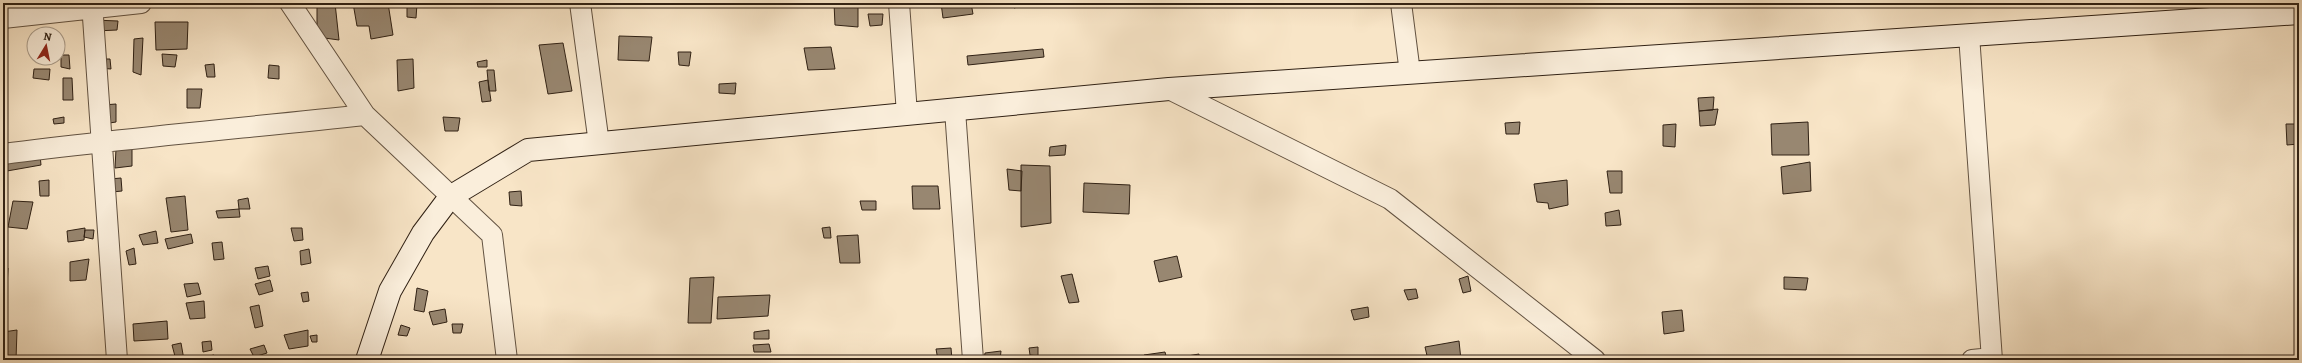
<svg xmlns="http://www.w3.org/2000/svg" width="2302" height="363" font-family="Alegreya,serif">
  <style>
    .building { fill: #988771; stroke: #302114 }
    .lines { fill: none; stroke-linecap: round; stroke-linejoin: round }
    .street-casing { stroke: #625241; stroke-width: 22 }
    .secondary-casing { stroke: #302114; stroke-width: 24 }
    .street { stroke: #faeedb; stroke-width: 20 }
    .secondary { stroke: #faeedb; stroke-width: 22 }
  </style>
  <rect width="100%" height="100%" fill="#f8e5c7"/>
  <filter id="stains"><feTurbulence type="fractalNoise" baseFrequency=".005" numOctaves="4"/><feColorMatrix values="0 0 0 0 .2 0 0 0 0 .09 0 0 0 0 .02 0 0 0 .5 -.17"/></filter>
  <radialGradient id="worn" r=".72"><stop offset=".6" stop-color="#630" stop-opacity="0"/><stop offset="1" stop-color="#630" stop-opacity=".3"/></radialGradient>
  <path class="building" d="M317,3H335L339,40L317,37Z
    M353,3H388L393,35L371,39L369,26H357Z
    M834,3H858V27L835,25Z
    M941,3H971L973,14L943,18Z
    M1013,3H1032L1014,8Z
    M407,4H417L416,18L407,17Z
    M868,14H883L882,25L870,26Z
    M94,20L118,21L117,30L96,31Z
    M155,22H188L187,49L156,50Z
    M619,36L652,37L649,61L618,60Z
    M143,38L141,75L133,72L134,39Z
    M563,43L572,91L548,94L539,45Z
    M831,47L835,69L808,70L804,48Z
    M1043,49L1044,57L968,65L967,56Z
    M678,52H691L689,66L679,65Z
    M162,54L177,55L175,67L163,66Z
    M61,55H69L70,69L61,67Z
    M97,59H110L111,69L99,68Z
    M413,59L414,88L398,91L397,60Z
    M487,60V67H478L477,62Z
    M214,64L215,77H207L205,65Z
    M269,65L279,66V79L268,78Z
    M3,67H5V80H3Z
    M34,69H50L49,80L33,78Z
    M487,70H494L496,91H489Z
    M63,78H72L73,100H63Z
    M488,80L491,101L482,102L479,82Z
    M736,83L735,94L719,93V84Z
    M187,89H202L200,108H187Z
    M3,96H5L7,115H3Z
    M1714,97L1713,110L1699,111L1698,98Z
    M116,104V122L103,124V105Z
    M1718,109L1715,125L1700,126L1699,111Z
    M64,117V123L54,124L53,119Z
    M443,117L460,118L458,131H445Z
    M1520,122L1519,134H1506L1505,123Z
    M1808,122L1809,155H1772L1771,124Z
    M1676,124L1675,147L1663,146V125Z
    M2286,124H2299V144L2287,145Z
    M1066,145L1065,155L1049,156L1050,147Z
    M116,149H132V166L115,168Z
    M40,155L41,165L7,171L6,161Z
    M1810,162L1811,191L1783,194L1781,167Z
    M1021,165L1050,166L1051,223L1021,227Z
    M1007,169L1022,171L1021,191L1009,190Z
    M1607,171H1622V193H1610Z
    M121,178L122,191L112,192L110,179Z
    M49,180V196H40L39,181Z
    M1567,180L1568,205L1549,209L1548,203L1537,202L1534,184Z
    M1084,183L1130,185L1129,214L1083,212Z
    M912,186H938L940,209H913Z
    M521,191L522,206L510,205L509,192Z
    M185,196L188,230L171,232L166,198Z
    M248,198L250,209H239L238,200Z
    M13,201L33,202L27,229L8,227Z
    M860,201H876V210H862Z
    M239,209L240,217L218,218L216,211Z
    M1619,210L1621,225L1606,226L1605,213Z
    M830,227L831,238H824L822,228Z
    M85,228L84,240L68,242L67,231Z
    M291,228H302L303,240L294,241Z
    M85,230H94L93,239L84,237Z
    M156,231L158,243L143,245L139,235Z
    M191,234L193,243L168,249L165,239Z
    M858,235L860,263H840L837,236Z
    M222,242L224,259L214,260L212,243Z
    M134,248L136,264L129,265L126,251Z
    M309,249L311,263L301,265L300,251Z
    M1177,256L1182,277L1159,282L1154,261Z
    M89,259L86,280L70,281V262Z
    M268,266L270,276L258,279L255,268Z
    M3,268H8L7,287H3Z
    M1072,274L1079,302L1069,303L1061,276Z
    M1468,276L1471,291L1463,293L1459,279Z
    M714,277L711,323H688L690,278Z
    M1784,277L1808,278L1806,290L1784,289Z
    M270,280L273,291L259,295L255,284Z
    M198,283L201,294L187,297L184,284Z
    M417,288L428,291L424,312L414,310Z
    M1416,289L1418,298L1408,300L1404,290Z
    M308,292L309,301L303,302L301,293Z
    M3,293H7V328L3,329Z
    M770,295L768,316L717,319L718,297Z
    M204,301L205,318L190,319L186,303Z
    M259,305L263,326L255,328L250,307Z
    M1368,307L1369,317L1354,320L1351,310Z
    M445,309L447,322L433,325L429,312Z
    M1682,310L1684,331L1664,334L1662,312Z
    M167,321L168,339L134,341L133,324Z
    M452,324H463L461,333H453Z
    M401,325L410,328L407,336L398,335Z
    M17,330L16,360H3V332Z
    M308,330V346L289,349L284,335Z
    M769,330V339H754V332Z
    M317,335V342H312L310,336Z
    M211,341L212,350L203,352L202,342Z
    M1459,341L1461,360H1428L1425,347Z
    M181,343L184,360H176L172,345Z
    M769,344L771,352H754L753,345Z
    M264,345L267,353L254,357L250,349Z
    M1038,347V356L1030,355L1029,348Z
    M951,348L952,360H938L936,349Z
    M1001,351L1000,360H984L985,353Z
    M1165,352L1167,360H1146L1144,355Z
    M1199,354V360H1177L1176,358Z
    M214,355V360H198V358Z"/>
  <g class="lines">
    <defs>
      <path id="street" d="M92,3L117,360
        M290,3L365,115L492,235L507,360
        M580,3L599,144
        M899,3L907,114
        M1401,3L1410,73
        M3,18L141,3
        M1969,35L1992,360
        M1169,89L1390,199L1595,360
        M955,110L973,360
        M3,154C124,138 245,128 365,115
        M1972,360L1992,358"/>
      <path id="secondary" d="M367,360L390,291L423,233L450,197L528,150L1169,89L2299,13"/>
    </defs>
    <use href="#street" class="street-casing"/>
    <use href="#secondary" class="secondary-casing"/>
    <use href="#street" class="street"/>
    <use href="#secondary" class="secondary"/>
  </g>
  <rect width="2302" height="363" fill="none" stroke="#f8e5c7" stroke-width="16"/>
  <rect x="4" y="4" width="2294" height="355" fill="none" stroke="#302114" stroke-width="2"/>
  <rect x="8" y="8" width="2286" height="347" fill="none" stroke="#302114"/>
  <g transform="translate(46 46) rotate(10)"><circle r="19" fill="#faeedb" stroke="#a99c8b"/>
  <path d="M0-3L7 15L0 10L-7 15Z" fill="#8f2418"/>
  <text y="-6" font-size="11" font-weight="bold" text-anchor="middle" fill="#302114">N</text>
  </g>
  <rect width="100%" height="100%" filter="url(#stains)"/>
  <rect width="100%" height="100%" fill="url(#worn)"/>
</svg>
